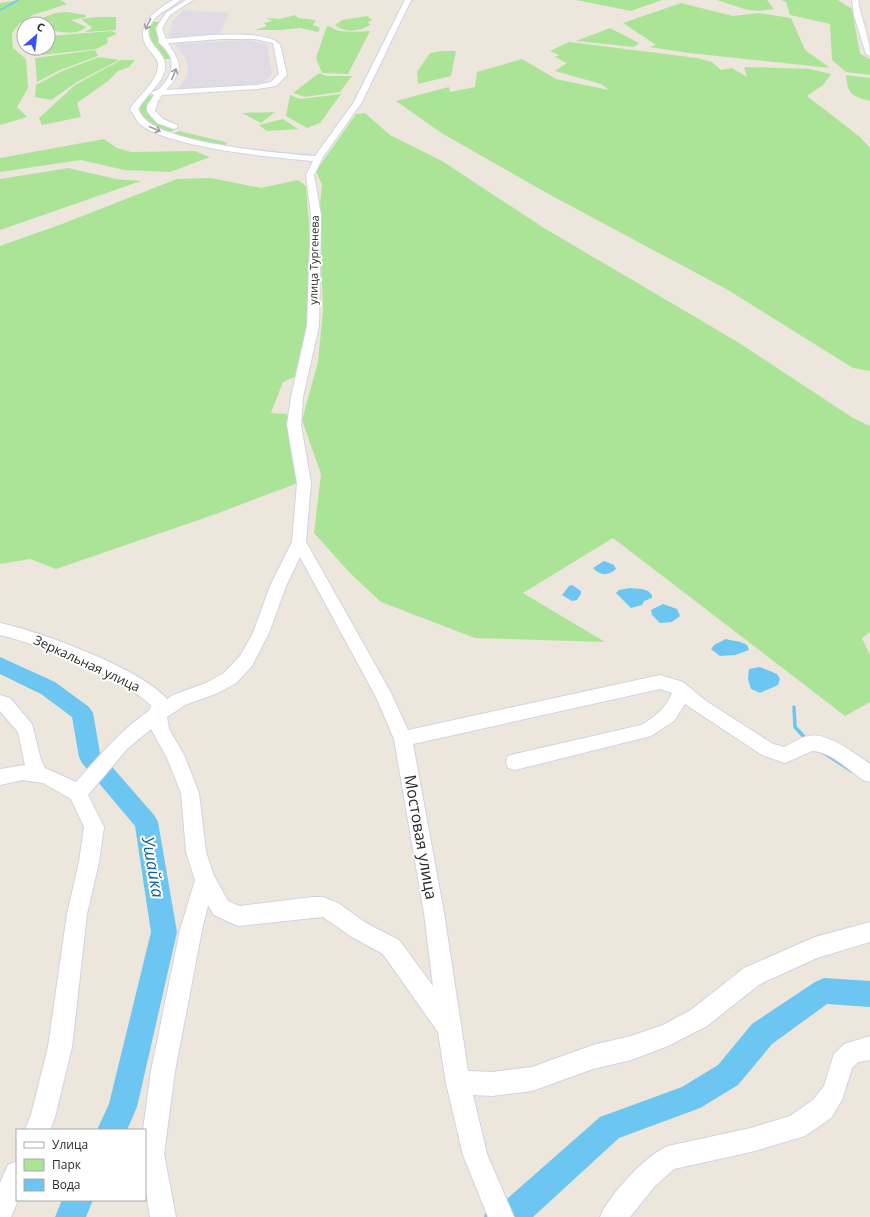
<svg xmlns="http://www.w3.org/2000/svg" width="870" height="1217" font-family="'Open Sans',sans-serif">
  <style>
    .industrial { fill: #dfdce5 }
    .green { fill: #ace497 }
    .water { fill: #6dc5f1 }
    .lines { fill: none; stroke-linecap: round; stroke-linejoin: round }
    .stream-far1 { stroke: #6dc5f1; stroke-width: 1.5 }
    .stream { stroke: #6dc5f1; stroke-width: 3.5 }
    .river { fill: #6dc5f1; fill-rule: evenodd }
    .minor-casing { stroke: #d1d3e3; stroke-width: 2 }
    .minor { fill: #fff; fill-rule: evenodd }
    .oneway { stroke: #9f9f9f }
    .labels { text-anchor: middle; stroke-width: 4; stroke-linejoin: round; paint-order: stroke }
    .far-street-label { font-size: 11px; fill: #2a2a2a; stroke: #fff }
    .street-label { font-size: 13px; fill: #2a2a2a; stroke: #fff }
    .near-street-label { font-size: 16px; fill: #2a2a2a; stroke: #fff }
    .near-water-label { font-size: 17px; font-style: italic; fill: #0b629d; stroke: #fff }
  </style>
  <rect width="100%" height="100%" fill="#ece6dc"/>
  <path class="industrial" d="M184,10L229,13L219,35L171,38L169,35L173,21Z
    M247,40L267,44L272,73L266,81L255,84L178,89L187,76L188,65L185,57L175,44Z"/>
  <path class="green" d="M19,0H60L67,4L33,15L20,23L12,33L13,48L26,59L28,88L17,107L27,117L0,125V3Z
    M576,0H662L631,11Z
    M717,0H767L774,9C748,14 741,7 717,0Z
    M781,0H838L852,9L860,54L870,59V75L846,72L832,60L830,24L790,15L786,2Z
    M681,3L733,16L759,13L791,18L805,50L830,68L689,53L650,47L656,45L623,23Z
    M66,12L86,15V17L71,20L86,27C76,36 61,32 48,30L47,24L54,22L27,24L55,13Z
    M295,15L298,18L316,20L313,25L320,28L318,32L300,28L279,30H255L267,26L264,23L272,21L266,18L280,19Z
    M367,16L372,20L368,22L370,25C359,32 344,33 335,25L342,20Z
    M97,17H116V30L85,32L92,28L81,19Z
    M152,22H159C152,38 163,46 171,59H164C155,48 145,37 152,22Z
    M327,26C332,27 335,30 340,31C350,32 360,32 370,31L348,74L322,73L316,58Z
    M610,28L639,43L634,47L576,41Z
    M112,31L117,34L107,38L108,43L96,49L33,56L22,49L19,39L24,38V48H48V36Z
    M569,42L697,58L712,62L721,70L732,68L747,77L744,67L810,69L831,74L823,85L807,96L860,137L870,148V371L853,368L728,290L554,197L443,134L396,101L449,87L450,92L475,87L477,72L522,59L556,79L609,90L601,84L555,71L567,63L555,57L559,55L550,51Z
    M95,50L98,56L60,70L37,82L35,58Z
    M441,51H456L451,76L418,84L417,72L430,53Z
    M99,57L119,60L77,82L51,100L35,97L36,85L62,71Z
    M121,60H135L129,67L118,71L108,81L77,103L81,117L42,125L39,118L75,85Z
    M319,73L326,76H352L340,92L305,97L293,93Z
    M846,75L870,78V101C851,96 848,94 846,75Z
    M341,94L320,123L307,128L286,116L290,95L300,99Z
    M148,95L154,96L147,108C148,121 164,126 175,130L169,132L150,125L139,113L142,101Z
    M275,112L261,123L242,113Z
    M365,113L390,135L442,161L544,228L736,341L853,418L870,426V632L862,638L870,655V702L845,716L613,538L523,593L605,642L475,638L381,602L350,573L314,533L321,474L302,420L318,362L323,310L319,213L322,185L316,171L356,114Z
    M283,119L298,129L267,131L259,125Z
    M179,131L225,142L227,144L223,146L173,134Z
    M104,139L117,148L131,152L194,151L210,157L170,172L124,170L81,160L0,172V158Z
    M68,168L116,179L141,181L0,230V179Z
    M211,178L261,188L298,180L306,186L309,224L310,304L299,375L283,382L271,413L287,414L298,483L213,515L56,569L30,559L0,564V246L62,224L177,179Z"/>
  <path class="water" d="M604,561L614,565L616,569C608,576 600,576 593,568Z
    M572,585L581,591V594L577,600L572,601L562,595L569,586Z
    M630,588L642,589L648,591L652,595V598L644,601L642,605L631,608L616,593L619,590Z
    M663,604L677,609L680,616L672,622L660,623L652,615L651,610Z
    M726,639C733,641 741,641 747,645L749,650L735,655L720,656L711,649L714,645Z
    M760,667L777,674L780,679L778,685L760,693L751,689L748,679L749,669Z"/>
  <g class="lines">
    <path class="stream-far1" d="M0,10L18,0"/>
    <path class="stream" d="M794,707L795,727L806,739
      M821,751L852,771"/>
    <path class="river" d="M0,657L55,682L89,707L93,713L100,753L154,815L158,822L177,932L137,1107L127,1130H97L109,1104L151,932L135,826L82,763L79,757L72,717L41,694L0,674Z
      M824,978L870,981V1007L827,1004L772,1044L738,1085L700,1108L619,1138L533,1217H484L488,1206L508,1198L600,1117L682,1087L718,1065L752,1024L815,982Z
      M62,1200H93L86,1217H55Z"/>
    <defs>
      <path id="minor" d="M173,0H180C172,8 160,11 153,21C137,42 168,50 165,68C163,84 146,95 138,109C140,112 142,117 145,119C170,144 278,153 315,156L354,102L405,0H411L362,102L323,157L314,175L321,215L319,326L303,397L301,425L311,483L306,542L390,691L408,730L660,675L683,682L706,701L773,744L784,747C792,743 801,737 809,736C828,732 855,754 870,764V782L863,780C849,770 830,751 812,751L785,763L762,755L685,704L674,721L651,736L515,770L508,768L506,762L508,756L515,754L641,725C655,717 666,708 672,693L660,689L413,744L444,913L468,1071L492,1072L532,1067L593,1045L631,1036L663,1025L691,1010L744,968L815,937L870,922V942L817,958L760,984L707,1026L668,1046L631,1060L593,1069L532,1091L492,1096L473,1095L487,1154L514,1217H488L463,1155L446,1083L438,1032L383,954L352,937L323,917L238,926L214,915L208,905L202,930L175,1071L164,1154L176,1217H150L145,1186V1130H143L151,1071L180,930L195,880L186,852L181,793L167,758L151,729L127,749L88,795L104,827L99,862L87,914L72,1047L55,1117L50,1130H25L31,1115L48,1047L67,914L79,862L84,827L71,799L43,783L23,780L0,785V769L25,765L18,732L0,711V695L10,698L32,724L41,760L45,768L76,782C99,756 121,730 150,710L151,705C116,674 46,646 0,635V623C41,632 140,668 167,699L173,695L206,683L224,673L240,656L253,633L270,586L292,542L297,483L287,425L291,397L307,326L311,215L306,175L313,161C277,158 161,147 138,122C135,118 133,113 130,109C138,96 158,82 158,65C158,59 153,55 149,50C132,28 154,11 173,0ZM300,557L376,697L394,739L424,913L433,986L399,940L366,923L338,903L323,897H313L239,906L228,901L214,876L206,852L199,793L184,755L169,729L167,717L185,705L218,693L236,683L252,666L269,633L286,586Z
        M186,0H193L170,15L162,28L166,39C187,37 268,27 280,45L287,75L276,86L257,89L162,95L158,101L155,111L163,119L177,125L178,127L174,129L157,123L147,111V106L154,95L151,93C154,91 156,91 159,89C176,72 176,56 158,42L159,40L156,28L166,13ZM221,39H255L273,43L279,74L271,82L257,85L166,90C184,70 182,64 168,43Z
        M852,0H858C861,19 870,37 870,56L866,54L854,15Z
        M870,1036V1060L858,1062L852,1068L842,1100L831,1118L805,1136L751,1152L674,1169L655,1186L630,1217H600C609,1195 646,1155 668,1146L751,1128L790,1116L813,1100L824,1086L834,1054L844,1044Z
        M17,1161L18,1200L11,1217H0V1183L8,1165Z"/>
    </defs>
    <use href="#minor" class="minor-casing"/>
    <use href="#minor" class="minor"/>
  </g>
  <defs><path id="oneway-shaft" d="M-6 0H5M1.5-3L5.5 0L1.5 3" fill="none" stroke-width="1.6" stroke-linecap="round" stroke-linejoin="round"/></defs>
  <g class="oneway">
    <use href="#oneway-shaft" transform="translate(148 24) rotate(116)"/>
    <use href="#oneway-shaft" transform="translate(174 74) rotate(-68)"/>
    <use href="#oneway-shaft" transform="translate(155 129) rotate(23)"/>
  </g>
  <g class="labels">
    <g class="far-street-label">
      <text transform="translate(314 260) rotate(-89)" y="4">улица Тургенева</text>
    </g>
    <g class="street-label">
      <text transform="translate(87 663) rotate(25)" y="5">Зеркальная улица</text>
    </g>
    <g class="near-street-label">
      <text transform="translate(421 837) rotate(80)" y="6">Мостовая улица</text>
    </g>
    <g class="near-water-label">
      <text transform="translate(153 867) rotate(80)" y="6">Ушайка</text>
    </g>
  </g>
  <rect x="16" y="1129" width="130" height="72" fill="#ffffff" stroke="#aaaaaa"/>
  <rect x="24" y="1142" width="20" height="6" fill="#ffffff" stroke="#aaaaaa"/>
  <text x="52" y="1149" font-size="12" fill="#2a2a2a">Улица</text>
  <rect x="24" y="1159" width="20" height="12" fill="#ace497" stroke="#aaaaaa"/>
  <text x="52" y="1169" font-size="12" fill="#2a2a2a">Парк</text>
  <rect x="24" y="1179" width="20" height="12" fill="#6dc5f1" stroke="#aaaaaa"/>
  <text x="52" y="1189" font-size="12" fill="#2a2a2a">Вода</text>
  <g transform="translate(36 36) rotate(28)"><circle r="19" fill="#ffffff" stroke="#aaaaaa"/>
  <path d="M0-3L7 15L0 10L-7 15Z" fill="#3850fd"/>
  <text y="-6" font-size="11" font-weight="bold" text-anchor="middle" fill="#2a2a2a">С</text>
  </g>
</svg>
